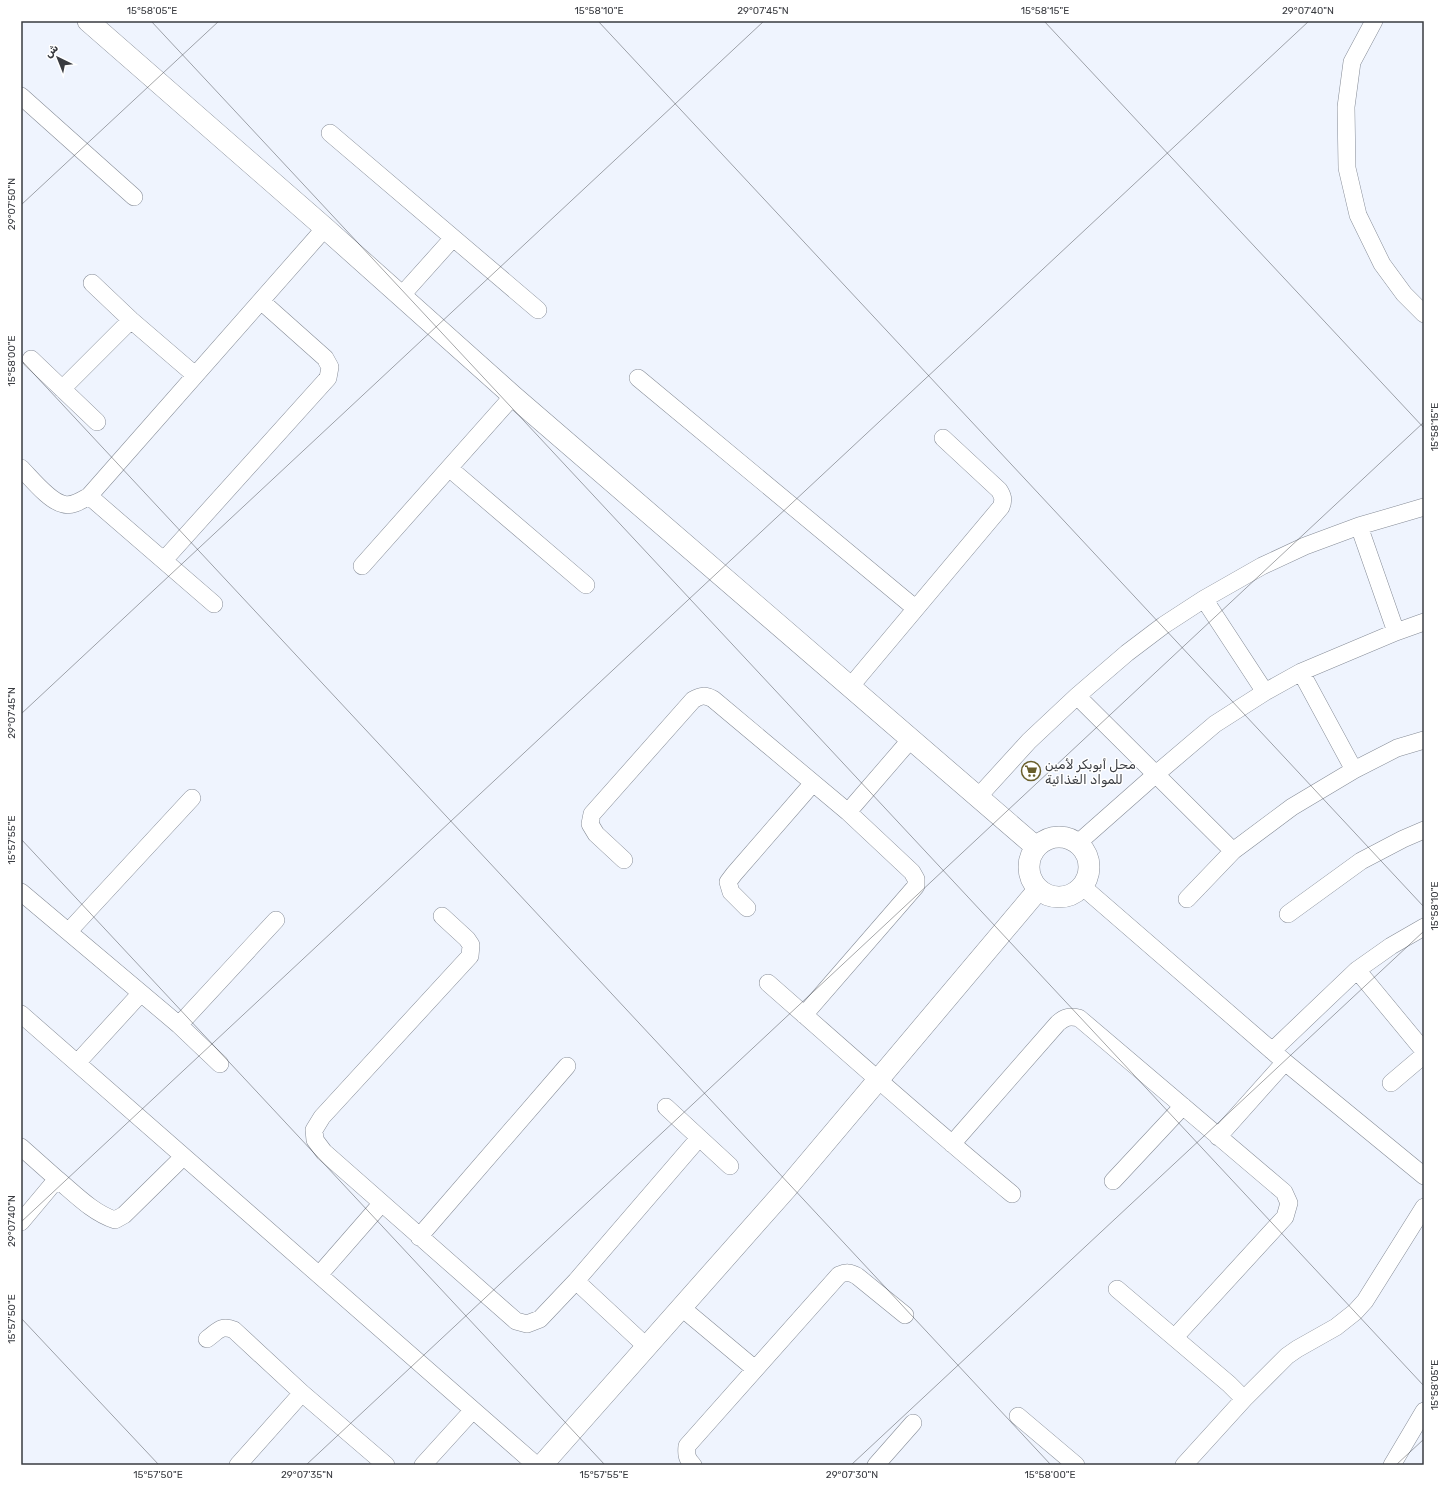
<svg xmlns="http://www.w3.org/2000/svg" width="1445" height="1486" font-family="Rubik,'Noto Naskh Arabic',sans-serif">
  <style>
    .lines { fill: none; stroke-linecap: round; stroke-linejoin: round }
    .minor-casing { stroke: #868c97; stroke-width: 18 }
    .major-casing { stroke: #868c97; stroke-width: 22 }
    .minor { stroke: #fff; stroke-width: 17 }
    .major { stroke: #fff; stroke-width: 21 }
    .ticks { fill: none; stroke: #393b40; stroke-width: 1; stroke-opacity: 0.45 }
    .labels { text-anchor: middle; stroke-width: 3; stroke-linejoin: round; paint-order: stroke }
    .poi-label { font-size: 13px; fill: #393b40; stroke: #fff; text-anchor: start }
    .neatline { fill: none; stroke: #393b40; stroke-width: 1.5 }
    .ticks-label { font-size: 10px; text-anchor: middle; fill: #393b40 }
  </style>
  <rect width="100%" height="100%" fill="#eff4fe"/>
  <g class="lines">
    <defs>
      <path id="minor" d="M1374,21L1352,62L1346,107L1347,168L1358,215L1382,264L1404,294L1424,314
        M21,96L134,197
        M330,133L538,310
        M92,283L131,320L195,375
        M401,296L453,238
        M31,359L97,422
        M638,378L915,608
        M62,389L131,320
        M21,468C31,478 49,501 63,504C72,507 82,500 89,496L325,228
        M449,468L586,585
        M89,496L214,604
        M1359,526L1396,632
        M164,560L328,378L330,367L325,358L261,301
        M362,566L513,396
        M1204,599L1265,692
        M1301,672L1354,770
        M850,687L1001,507C1004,500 1003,496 999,490L943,438
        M1077,696L1233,851
        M978,797L1029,741L1077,696L1127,653L1164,625L1204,599L1262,566L1305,546L1359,526L1424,507
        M848,812L911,739
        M1078,843L1155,775L1215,724L1265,692L1301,672L1396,632L1424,622
        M624,860L596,834L590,824L592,814L693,700C701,695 705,695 713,699L848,812L912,872L916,879V886L804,1015
        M1083,887L1285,1062L1424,1176
        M21,892L179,1025L220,1064
        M1187,899L1233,851L1292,807L1354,770L1397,748L1424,740
        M747,908L731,892L728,882L734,874L813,783
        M1288,914L1361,861L1403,839L1424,830
        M442,916L467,939L471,945L470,956L322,1117L314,1130L315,1140L324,1152L516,1321L527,1324L540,1319L576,1281L699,1138
        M69,931L192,798
        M1357,970L1424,1051
        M768,983C849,1054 929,1126 1012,1194
        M21,1014L536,1465
        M179,1025L276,920
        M1272,1051L1357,970L1391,946L1424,927
        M77,1063L141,993
        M1391,1083L1424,1055
        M666,1107L730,1166
        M1218,1137L1285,1062
        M952,1144L1058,1023C1065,1017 1069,1016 1079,1018L1284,1192L1289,1203L1285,1217L1175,1337
        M21,1147L57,1179L21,1222
        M57,1179C75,1194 93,1213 115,1220L124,1215L183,1157
        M1113,1181L1183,1106
        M419,1237L567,1066
        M319,1275L381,1204
        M576,1281L647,1347
        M1117,1289L1229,1384L1244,1399L1184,1465
        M682,1308L755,1369
        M207,1339C217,1332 221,1324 234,1330L302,1393L386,1465
        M1244,1399L1287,1356L1297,1349L1336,1327L1355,1312L1365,1301L1424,1207
        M1018,1416L1076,1465
        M238,1465L302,1393
        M423,1465L473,1410
        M693,1465C687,1459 686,1455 687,1446L839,1275C846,1272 850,1272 857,1276L905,1315
        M876,1465L913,1423
        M1392,1465L1424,1411"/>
      <path id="major" d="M88,21L325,228L513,396L1036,847
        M1029 867a30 30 0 1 1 60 0a30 30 0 1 1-60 0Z
        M542,1465L787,1188L1038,890"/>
    </defs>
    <use href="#minor" class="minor-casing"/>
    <use href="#major" class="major-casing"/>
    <use href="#minor" class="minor"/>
    <use href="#major" class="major"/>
  </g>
  <path class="ticks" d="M151,21L1424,1386M598,21L1424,907M1044,21L1424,428M21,205L219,21M21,360L1051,1465M21,714L764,21M21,839L605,1465M21,1222L1309,21M21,1318L159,1465M306,1465L1424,422M851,1465L1424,931M1396,1465L1424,1439"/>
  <defs>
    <symbol id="supermarket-ring" viewBox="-11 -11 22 22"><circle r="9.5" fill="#fff" stroke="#695e2b" stroke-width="1.5"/><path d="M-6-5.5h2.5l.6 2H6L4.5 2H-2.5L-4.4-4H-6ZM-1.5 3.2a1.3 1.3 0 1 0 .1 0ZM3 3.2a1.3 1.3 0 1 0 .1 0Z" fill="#695e2b"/></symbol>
  </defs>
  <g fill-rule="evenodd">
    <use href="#supermarket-ring" x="1020" y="760" width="22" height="22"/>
  </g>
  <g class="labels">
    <g class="poi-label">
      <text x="1045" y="769">محل أبوبكر لأمين<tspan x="1045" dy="15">للمواد الغذائية</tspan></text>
    </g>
  </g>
  <rect width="1445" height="1486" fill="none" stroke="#ffffff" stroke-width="44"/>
  <g transform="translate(58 58) rotate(317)" stroke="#ffffff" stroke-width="3" paint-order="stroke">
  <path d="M0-3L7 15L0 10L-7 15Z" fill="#393b40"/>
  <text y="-6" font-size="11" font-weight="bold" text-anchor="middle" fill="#393b40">ش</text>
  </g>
  <rect x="22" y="22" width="1401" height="1442" class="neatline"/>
  <g class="ticks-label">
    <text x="152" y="14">15°58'05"E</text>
    <text x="599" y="14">15°58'10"E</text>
    <text x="763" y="14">29°07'45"N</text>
    <text x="1045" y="14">15°58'15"E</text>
    <text x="1308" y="14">29°07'40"N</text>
    <text transform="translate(11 204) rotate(-90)" y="4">29°07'50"N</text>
    <text transform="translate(11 361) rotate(-90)" y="4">15°58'00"E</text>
    <text transform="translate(1434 427) rotate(-90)" y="4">15°58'15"E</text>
    <text transform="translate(11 713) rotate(-90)" y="4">29°07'45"N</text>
    <text transform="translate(11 840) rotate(-90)" y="4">15°57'55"E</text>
    <text transform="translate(1434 906) rotate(-90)" y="4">15°58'10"E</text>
    <text transform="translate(11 1221) rotate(-90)" y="4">29°07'40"N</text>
    <text transform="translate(11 1319) rotate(-90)" y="4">15°57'50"E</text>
    <text transform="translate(1434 1385) rotate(-90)" y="4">15°58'05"E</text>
    <text x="158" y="1478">15°57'50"E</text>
    <text x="307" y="1478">29°07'35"N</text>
    <text x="604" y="1478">15°57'55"E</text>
    <text x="852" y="1478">29°07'30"N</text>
    <text x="1050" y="1478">15°58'00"E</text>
  </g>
</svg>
